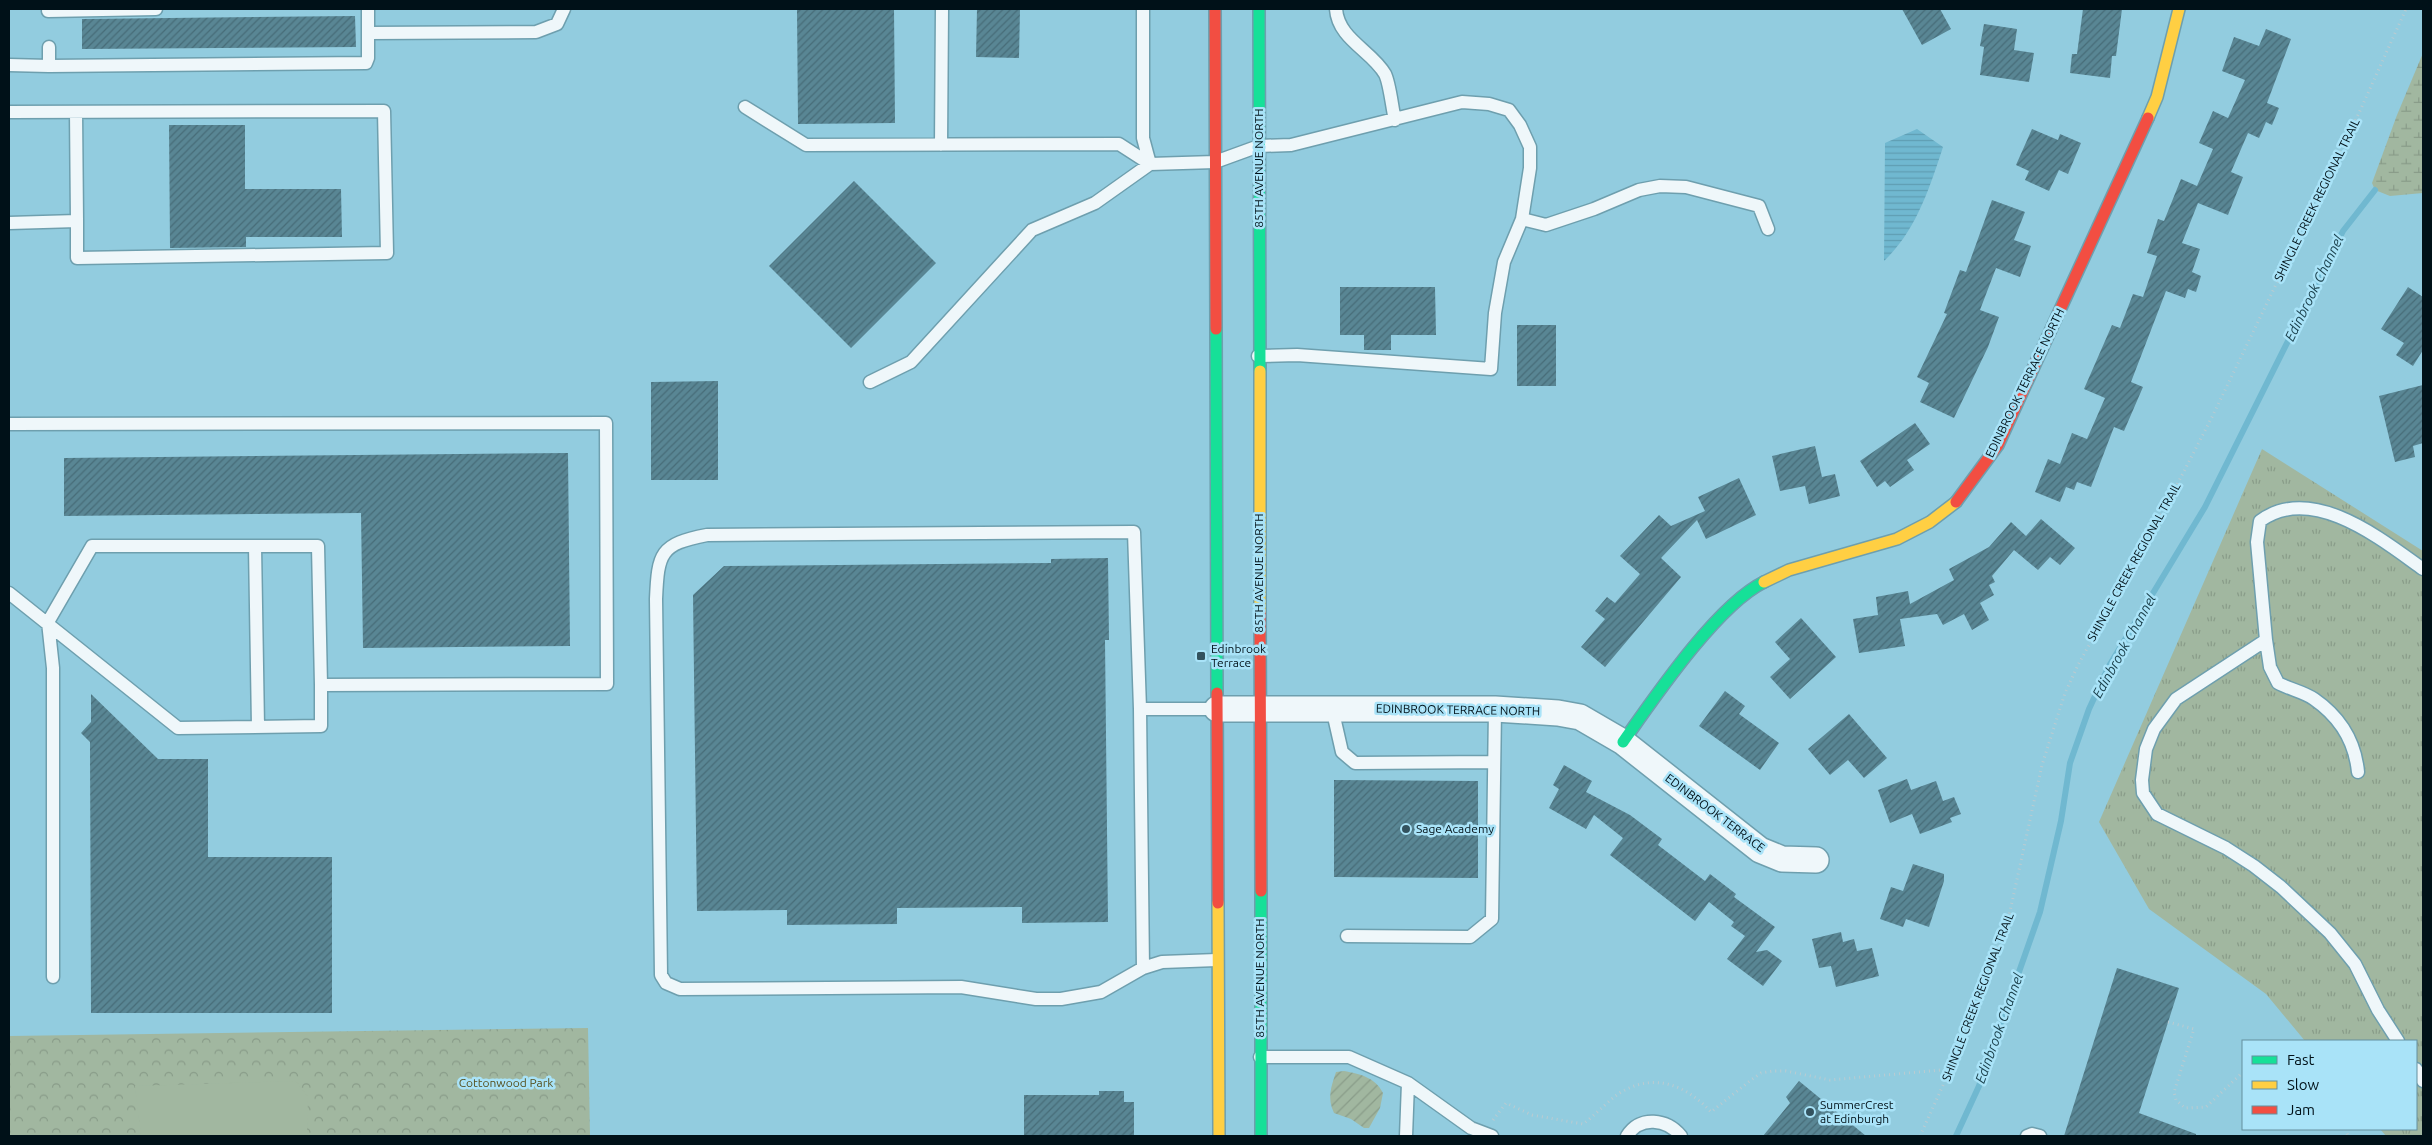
<svg xmlns="http://www.w3.org/2000/svg" width="2432" height="1145" font-family="Ubuntu,sans-serif">
  <style>
    .grass { fill: url(#grass-tufts) }
    .wetland { fill: url(#wetland-marsh) }
    .park { fill: url(#park-crowns) }
    .garden { fill: url(#garden-furrows) }
    .pitch { fill: #a1b7a0 }
    .water { fill: url(#water-rules) }
    .lines { fill: none; stroke-linecap: round; stroke-linejoin: round }
    .stream { stroke: #70b8d0; stroke-width: 6 }
    .building { fill: url(#building-hatch) }
    .lane-casing { stroke: #6e9fae; stroke-width: 15 }
    .street-casing { stroke: #6e9fae; stroke-width: 28 }
    .fast-casing { stroke: #6e9fae; stroke-width: 14 }
    .slow-casing { stroke: #6e9fae; stroke-width: 14 }
    .jam-casing { stroke: #6e9fae; stroke-width: 14 }
    .path { stroke: #bacbd1; stroke-width: 3; stroke-dasharray: 1 4; stroke-linecap: butt }
    .lane { stroke: #eff7fa; stroke-width: 12 }
    .street { stroke: #eff7fa; stroke-width: 25 }
    .fast { stroke: #16e098; stroke-width: 11 }
    .slow { stroke: #ffcf43; stroke-width: 11 }
    .jam { stroke: #f24e42; stroke-width: 11 }
    .poi-dot { fill: #33525e; stroke: #a9e3f8; stroke-width: 2 }
    .labels { text-anchor: middle; stroke-width: 5; stroke-linejoin: round; paint-order: stroke }
    .street-label { font-size: 12px; fill: #001118; stroke: #a9e3f8 }
    .poi-label { font-size: 12px; fill: #001118; stroke: #a9e3f8; text-anchor: start }
    .park-label { font-size: 12px; fill: #554f1d; stroke: #a9e3f8 }
    .water-label { font-size: 14px; font-style: italic; fill: #183d48; stroke: #a9e3f8 }
  </style>
  <defs>
    <pattern id="grass-tufts" width="24" height="20" patternUnits="userSpaceOnUse" patternTransform="scale(1.25)"><rect width="24" height="20" fill="#a1b7a0"/><path d="M3 7l-1-3M5 7V3M7 7l1-3M15 17l-1-3M17 17v-4M19 17l1-3" fill="none" stroke="#899c89"/></pattern>
    <pattern id="wetland-marsh" width="20" height="14" patternUnits="userSpaceOnUse" patternTransform="scale(1.25)"><rect width="20" height="14" fill="#a1b7a0"/><path d="M1 5h8M5 5V1M11 12h8M15 12V8" fill="none" stroke="#899c89"/></pattern>
    <pattern id="park-crowns" width="20" height="18" patternUnits="userSpaceOnUse" patternTransform="scale(1.25)"><rect width="20" height="18" fill="#a1b7a0"/><path d="M2 6a3 3 0 1 1 6 0M12 15a3 3 0 1 1 6 0" fill="none" stroke="#899c89"/></pattern>
    <pattern id="garden-furrows" width="10" height="10" patternUnits="userSpaceOnUse" patternTransform="scale(1.25)"><rect width="10" height="10" fill="#a1b7a0"/><path d="M-1 1l2-2M0 10L10 0M9 11l2-2" fill="none" stroke="#899c89"/></pattern>
    <pattern id="water-rules" width="6" height="5" patternUnits="userSpaceOnUse" patternTransform="scale(1.25)"><rect width="6" height="5" fill="#70b8d0"/><path d="M0 2.5h6" fill="none" stroke="#5f9db2"/></pattern>
    <pattern id="building-hatch" width="6" height="6" patternUnits="userSpaceOnUse" patternTransform="scale(1.25)"><rect width="6" height="6" fill="#598694"/><path d="M-1 1l2-2M0 6l6-6M5 7l2-2" fill="none" stroke="#476c78"/></pattern>
  </defs>
  <rect width="100%" height="100%" fill="#92ccdf"/>
  <path class="grass" d="M2262,449L2423,551V1136H2386L2380,1129H2416V1041H2305L2266,994L2149,909L2099,822Z"/>
  <path class="wetland" d="M2423,53V193L2390,196L2375,190L2372,183L2397,115Z"/>
  <path class="park" d="M588,1028L590,1136H9V1036Z"/>
  <path class="garden" d="M1344,1071C1360,1074 1375,1077 1383,1093L1380,1108L1369,1128H1364L1351,1119L1334,1113C1327,1098 1331,1087 1336,1072Z"/>
  <path class="pitch" d="M296,1081L308,1097L307,1136H141L135,1086Z"/>
  <path class="water" d="M1917,129L1943,147C1930,187 1916,231 1884,261L1885,143Z"/>
  <g class="lines">
    <path class="stream" d="M1956,1136L1979,1086L2040,912L2061,821L2070,763L2089,709L2109,666L2205,507L2343,231L2375,190"/>
  </g>
  <path class="building" d="M797,9H894L895,123L798,124Z
    M977,9H1020L1019,58L976,57Z
    M1902,9H1940L1951,29L1922,45Z
    M2083,9H2122L2116,56H2112L2110,78L2070,73L2072,54H2077Z
    M355,16L356,47L82,49V19Z
    M1984,24L2017,29L2014,50L2034,53L2029,82L1980,75L1984,47L1980,46Z
    M2266,29L2291,39L2267,103L2279,108L2272,125L2266,122L2259,138L2248,133L2231,172L2243,177L2228,215L2198,203L2182,243L2200,249L2192,272L2201,276L2196,292L2188,289L2185,298L2166,291L2131,382L2143,387L2124,431L2114,427L2091,487L2077,482L2074,490L2066,487L2060,502L2035,492L2048,459L2060,464L2072,433L2087,439L2105,398L2084,389L2112,325L2120,328L2133,294L2143,297L2157,256L2147,253L2158,219L2164,221L2181,179L2197,186L2213,149L2199,143L2213,111L2228,118L2245,80L2222,71L2234,37L2259,46Z
    M169,125H245V189H341L342,237H246V247L170,248Z
    M2032,129L2058,140L2060,134L2081,143L2068,174L2059,170L2049,191L2025,180L2029,171L2016,165Z
    M854,181L936,263L851,348L769,266Z
    M1992,200L2025,212L2014,240L2031,246L2020,277L1996,268L1980,310L1999,317L1988,347L1954,418L1920,402L1929,383L1917,377L1947,314L1944,313L1960,270L1966,272Z
    M1340,287H1435L1436,335H1391V350H1364V335H1340Z
    M2408,287L2423,297V350L2413,366L2396,355L2404,343L2381,329Z
    M1517,325H1556V386H1517Z
    M718,381V480H651V382Z
    M2423,385V443L2413,446L2415,457L2395,462L2379,396Z
    M1915,423L1930,444L1907,460L1914,470L1890,487L1885,481L1877,487L1860,461Z
    M1815,446L1822,477L1835,474L1840,496L1809,504L1805,486L1780,491L1772,456Z
    M568,453L570,646L363,648L361,513L64,516V458Z
    M1739,478L1756,515L1706,539L1697,520L1661,558L1681,577L1605,667L1581,647L1605,619L1595,611L1607,597L1615,603L1640,574L1620,556L1659,515L1671,526L1705,511L1698,497Z
    M2041,519L2075,548L2060,565L2050,557L2038,570L2014,550L1992,576L1995,582L1989,585L1994,595L1980,603L1989,620L1972,630L1964,614L1943,625L1937,614L1900,619L1905,646L1859,653L1853,619L1878,615L1876,597L1908,591L1910,604L1954,580L1949,569L1989,547L2011,522L2026,536Z
    M1108,558L1109,640H1105L1108,922L1022,923V907L897,908V924L787,925V910L697,911L693,595L724,566L1051,563V559Z
    M1801,618L1836,657L1790,699L1770,677L1790,659L1775,642Z
    M1725,691L1745,706L1739,714L1779,743L1760,770L1699,726Z
    M91,694L158,759H208V857H332V1013H91L90,742L81,733L91,722Z
    M1849,714L1887,758L1864,778L1848,760L1830,775L1808,749Z
    M1564,765L1592,781L1586,792L1630,815L1662,839L1658,845L1705,881L1710,874L1736,894L1734,897L1775,927L1756,952L1767,950L1782,961L1763,986L1727,959L1745,936L1731,926L1734,922L1709,902L1695,921L1610,855L1623,838L1594,815L1586,829L1549,808L1559,789L1553,785Z
    M1907,779L1911,790L1936,781L1943,801L1954,797L1961,814L1950,818L1952,822L1920,834L1912,814L1890,823L1878,790Z
    M1334,780L1478,781V878L1334,877Z
    M1913,864L1944,874V881L1929,927L1906,919L1903,927L1880,919L1891,887L1903,891Z
    M1841,932L1843,942L1854,939L1857,951L1872,948L1879,976L1836,987L1831,966L1819,968L1812,939Z
    M2117,968L2179,988L2139,1113L2196,1134V1136H2064Z
    M1799,1081L1866,1136H1763L1790,1103L1786,1097Z
    M1099,1091H1124V1102H1134V1136H1024V1095H1099Z"/>
  <g class="lines">
    <defs>
      <path id="lane" d="M1143,9V138L1150,164
        M1336,9C1338,39 1372,51 1385,74C1390,84 1392,108 1395,120
        M48,11L156,9
        M368,33L536,32L557,24L564,9
        M9,65L49,66V47
        M49,66L366,63L368,58V9
        M745,107L806,145L1119,144L1150,164
        M9,112L384,111L387,253L77,258V221L9,223
        M76,112L77,221
        M941,145L942,9
        M1522,219L1546,225L1594,209L1639,190L1660,186L1686,187L1759,206L1768,229
        M870,382L911,362L1032,230L1095,203L1150,164L1215,162L1259,146L1291,145L1462,102L1489,104L1509,110L1520,125L1530,147V168L1522,219L1504,262L1495,313L1491,369L1297,355L1258,356
        M9,424L606,423L607,684L321,685V726L178,728L9,593
        M255,546L258,727
        M2266,640L2270,667L2278,683C2289,689 2304,692 2314,699C2340,717 2355,741 2358,772
        M1332,708L1342,752L1355,763L1494,762
        M1140,709L1143,968
        M1217,709H1140L1134,532L707,535C660,544 658,553 656,599L661,975L666,983L680,989L961,987L1036,999H1061L1101,992L1143,968L1162,962L1217,960
        M1347,936L1470,937L1492,919L1495,709
        M53,977V668L48,622L92,546H318L321,685
        M2398,1041L2378,1010L2355,964L2330,933L2281,887L2254,866L2226,848L2157,814L2143,793L2142,780L2146,749L2154,729L2176,699L2266,640L2257,542L2260,521C2312,483 2381,539 2423,569
        M1260,1057H1349L1408,1083L1471,1128L1492,1136
        M2416,1069L2423,1081
        M1406,1136L1408,1083
        M1627,1136C1640,1115 1667,1119 1681,1136
        M2027,1136L2032,1134L2040,1136"/>
      <path id="street" d="M1217,709H1495L1558,713L1580,717L1623,742L1760,850L1782,859L1816,860"/>
      <path id="fast" d="M1259,9L1260,371
        M1216,329L1217,693
        M1623,742C1654,698 1717,605 1764,582
        M1261,891V1136"/>
      <path id="slow" d="M2148,118L2157,97L2179,9
        M1260,371V612
        M1764,582L1789,570L1897,539L1930,522L1956,502
        M1218,903L1219,1136"/>
      <path id="jam" d="M1215,9L1216,329
        M1956,502L1998,445L2148,118
        M1260,612L1261,891
        M1217,693L1218,903"/>
    </defs>
    <use href="#lane" class="lane-casing"/>
    <use href="#street" class="street-casing"/>
    <use href="#fast" class="fast-casing"/>
    <use href="#slow" class="slow-casing"/>
    <use href="#jam" class="jam-casing"/>
    <path class="path" d="M2168,1022L2194,1029L2174,1092L2176,1100L2185,1108L2206,1107L2243,1072
      M1493,1120L1506,1103L1532,1115L1583,1124C1597,1114 1612,1096 1625,1090C1658,1073 1688,1087 1711,1112L1751,1080L1761,1073L1773,1071H1786L1830,1080L1952,1069
      M2345,1129L2348,1136
      M1920,1136L1964,1039L2007,925L2042,765L2065,693L2078,665L2165,508L2212,417L2359,113L2406,9"/>
    <use href="#lane" class="lane"/>
    <use href="#street" class="street"/>
    <use href="#fast" class="fast"/>
    <use href="#slow" class="slow"/>
    <use href="#jam" class="jam"/>
  </g>
  <g class="poi-dot">
    <rect x="1196" y="651" width="10" height="10" rx="2.5"/>
    <circle cx="1406" cy="829" r="5"/>
    <circle cx="1810" cy="1112" r="5"/>
  </g>
  <g class="labels">
    <g class="street-label">
      <text transform="translate(1259 168) rotate(-90)" y="4">85TH AVENUE NORTH</text>
      <text transform="translate(2317 200) rotate(-64)" y="4">SHINGLE CREEK REGIONAL TRAIL</text>
      <text transform="translate(2025 383) rotate(-64)" y="4">EDINBROOK TERRACE NORTH</text>
      <text transform="translate(2134 562) rotate(-61)" y="4">SHINGLE CREEK REGIONAL TRAIL</text>
      <text transform="translate(1259 573) rotate(-90)" y="4">85TH AVENUE NORTH</text>
      <text transform="translate(1458 710) rotate(1)" y="4">EDINBROOK TERRACE NORTH</text>
      <text transform="translate(1715 813) rotate(37)" y="4">EDINBROOK TERRACE</text>
      <text transform="translate(1260 978) rotate(-90)" y="4">85TH AVENUE NORTH</text>
      <text transform="translate(1978 997) rotate(-69)" y="4">SHINGLE CREEK REGIONAL TRAIL</text>
    </g>
    <g class="poi-label">
      <text x="1211" y="653">Edinbrook<tspan x="1211" dy="14">Terrace</tspan></text>
      <text x="1416" y="833">Sage Academy</text>
      <text x="1820" y="1109">SummerCrest<tspan x="1820" dy="14">at Edinburgh</tspan></text>
    </g>
    <g class="park-label">
      <text x="506" y="1087">Cottonwood Park</text>
    </g>
    <g class="water-label">
      <text transform="translate(2314 288) rotate(-64)" y="5">Edinbrook Channel</text>
      <text transform="translate(2124 646) rotate(-61)" y="5">Edinbrook Channel</text>
      <text transform="translate(1999 1028) rotate(-70)" y="5">Edinbrook Channel</text>
    </g>
  </g>
  <rect width="2432" height="1145" fill="none" stroke="#001118" stroke-width="20"/>
  <rect x="2242" y="1040" width="175" height="90" fill="#a9e3f8" stroke="#658f9e"/>
  <rect x="2252" y="1056" width="25" height="8" fill="#16e098" stroke="#658f9e"/>
  <text x="2287" y="1065" font-size="15" fill="#001118">Fast</text>
  <rect x="2252" y="1081" width="25" height="8" fill="#ffcf43" stroke="#658f9e"/>
  <text x="2287" y="1090" font-size="15" fill="#001118">Slow</text>
  <rect x="2252" y="1106" width="25" height="8" fill="#f24e42" stroke="#658f9e"/>
  <text x="2287" y="1115" font-size="15" fill="#001118">Jam</text>
</svg>
